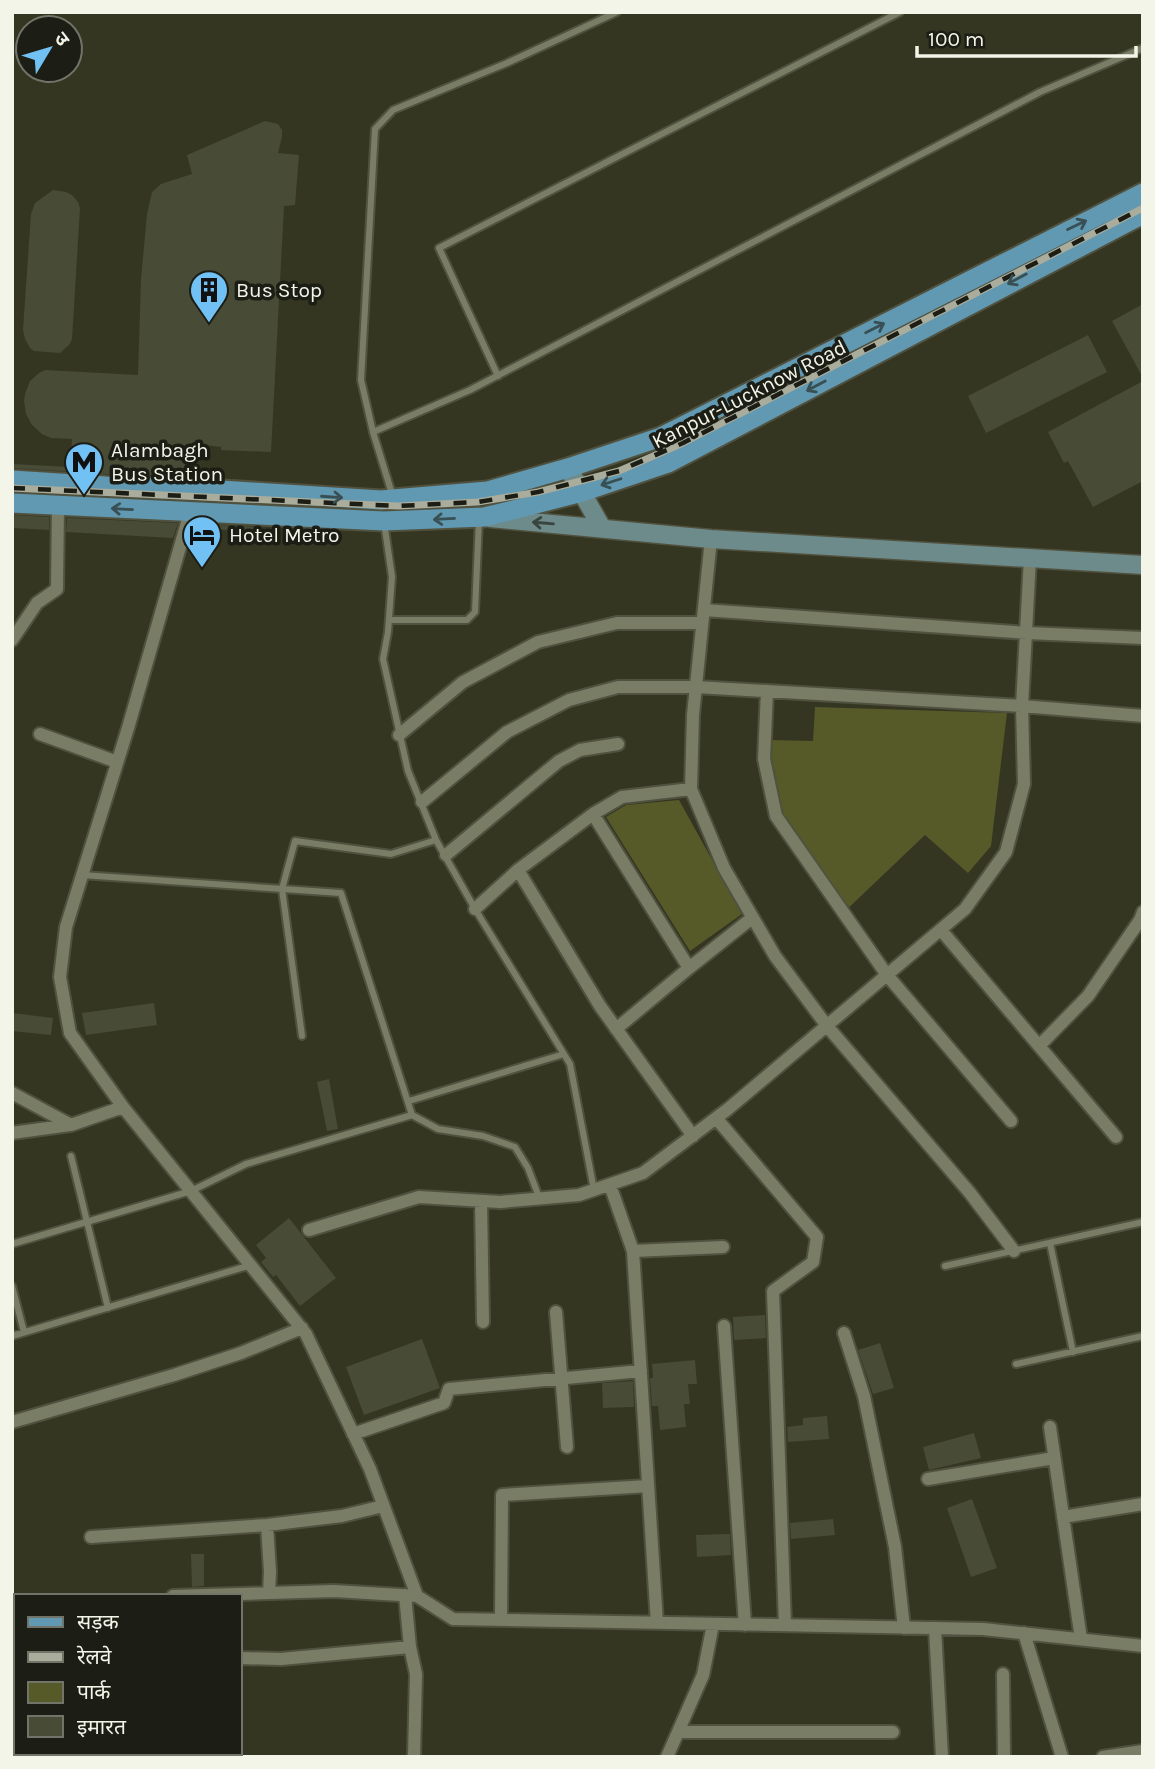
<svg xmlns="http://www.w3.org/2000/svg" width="1155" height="1769" font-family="Karla,'Noto Sans Devanagari',sans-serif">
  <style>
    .green { fill: #565a29 }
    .building { fill: #484b35 }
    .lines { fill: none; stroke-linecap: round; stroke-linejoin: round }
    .lane-casing { stroke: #50523f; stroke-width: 10 }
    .street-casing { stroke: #50523f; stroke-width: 16 }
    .secondary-casing { stroke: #50523f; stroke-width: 21 }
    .primary-casing { stroke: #50523f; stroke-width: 23 }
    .lane { stroke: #7a7d66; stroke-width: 6 }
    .street { stroke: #7a7d66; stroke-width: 12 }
    .secondary { stroke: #6e8b8c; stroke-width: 18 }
    .primary { stroke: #6199b2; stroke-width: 19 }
    .rail-casing { stroke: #aaac9c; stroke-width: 7 }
    .rail { stroke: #1c1d14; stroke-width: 4.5; stroke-dasharray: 13; stroke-linecap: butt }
    .oneway { stroke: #384f53 }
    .oneway2 { stroke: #39443e }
    .labels { text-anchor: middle; stroke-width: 7; stroke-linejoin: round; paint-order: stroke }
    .poi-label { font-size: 21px; fill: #f3f5e8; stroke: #1c1d14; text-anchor: start }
    .street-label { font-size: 21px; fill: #f3f5e8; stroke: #1c1d14 }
  </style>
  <rect width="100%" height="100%" fill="#343622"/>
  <path class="green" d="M815,707L1007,713L991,846L968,873L925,835L841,915L769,792L770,740L813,741Z
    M679,800L742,914L690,951L606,817L626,805Z"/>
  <path class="building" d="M265,121L278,124L282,130V137L278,153L299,155L295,205L284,206L271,452L221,450V447L197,444L195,476L107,474L12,468V464L70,467L72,439L51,438L42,434L32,425L26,414L24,401L25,394L30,381L39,373L45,370L138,375L141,279L147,214L152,192L161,184L192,174L187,155Z
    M53,190L66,192L72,195L78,202L80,208L72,339L70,344L60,353L34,351L30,348L25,339L23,330L31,214L35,203Z
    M1143,304V378L1112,321Z
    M1088,335L1107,372L986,433L968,396Z
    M1143,381V481L1093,507L1068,461L1064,463L1048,432Z
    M12,515L49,517V530L12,528Z
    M67,518L178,523L173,538L66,532Z
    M196,524L262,527V532L195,528Z
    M154,1003L157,1025L86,1035L82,1013Z
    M12,1013L53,1018L51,1035L12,1031Z
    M329,1079L338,1129L327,1131L317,1082Z
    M289,1218L336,1278L300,1306L276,1275L273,1277L261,1262L266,1258L256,1245Z
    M765,1315L766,1338L734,1340L733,1317Z
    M422,1339L440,1388L364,1415L346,1367Z
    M880,1343L894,1388L873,1394L858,1350Z
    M695,1360L697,1384H688L690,1404H684L686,1427L660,1430L658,1406H652L650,1378H653L652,1364Z
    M633,1381L634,1407L603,1408L602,1383Z
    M827,1416L829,1439L788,1442L787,1427L803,1425V1418Z
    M974,1433L981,1458L929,1470L923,1447Z
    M972,1499L997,1568L971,1577L947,1508Z
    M833,1519L835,1535L791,1539L790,1523Z
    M730,1534L731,1555L697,1557L696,1535Z
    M191,1554H204V1586L192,1587Z"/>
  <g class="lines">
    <defs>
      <path id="lane" d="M498,376L439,248L900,12
        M373,432L470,390L1040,92L1143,48
        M393,497L373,432L361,380L375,129L393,110L507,63L617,12
        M384,522L392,577L388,632L383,659L408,771L436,840L475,909L570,1064L594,1190
        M389,620H467L475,612L479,519
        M82,875L341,893L412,1115
        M302,1036L282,889L295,841L391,854L436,840
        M409,1101L564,1054
        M71,1156L108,1308
        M1050,1243L1073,1352
        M12,1244L191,1191L246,1164L412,1115L438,1129L483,1136L515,1147L528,1168L539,1197
        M945,1266L1143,1222
        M12,1286L24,1332
        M12,1336L251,1265
        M1016,1364L1143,1336"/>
      <path id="street" d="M190,512L128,728L66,927L60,977L70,1033L123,1107L306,1334L370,1469L417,1596
        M711,539L693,715L691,789L724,868L775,956L827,1026L970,1193L1014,1251
        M704,610L1027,633L1143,638
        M12,640L37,603L57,589L58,505
        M767,691L764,759L776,816L887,975L1011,1121
        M40,734L117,762
        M399,735L463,682L538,642L617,623H702
        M422,802L507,732L569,700L618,687H696L1022,706L1143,716
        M593,814L689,968
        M446,855L559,761L580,750L618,744
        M518,870L600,1006L693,1136
        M475,909L518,870L593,814L622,797L691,789
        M941,930L1116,1137
        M616,1029L689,968L752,918
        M1039,1046L1088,996L1140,920L1143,912
        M12,1093L71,1125L123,1107
        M716,1118L817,1237L813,1262L773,1291L785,1625
        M12,1133L70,1125
        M610,1185L633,1251L657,1623
        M481,1201L483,1322
        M309,1230L419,1197L500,1202L579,1195L643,1173L728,1109L965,909L1006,852L1024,784L1022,706L1030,558
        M633,1251L723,1247
        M556,1312L567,1447
        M724,1326L745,1625
        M844,1333L864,1396L895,1547L904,1628
        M12,1422L174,1375L241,1353L302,1328
        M1050,1427L1081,1639
        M353,1434L444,1403L449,1389L641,1371
        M928,1479L1054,1458
        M1063,1517L1143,1504
        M267,1525L270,1572L269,1593
        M91,1537L267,1525L342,1516L383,1506
        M405,1595L410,1647L416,1674L414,1757
        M173,1596L334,1591L417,1596L453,1619L983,1629L1143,1646
        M501,1620L502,1495L648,1486
        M12,1622H16
        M935,1628L942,1757
        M1024,1633L1062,1757
        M240,1658L281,1659L410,1647
        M1003,1674L1004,1757
        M678,1732H893
        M129,1757L130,1753
        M667,1757L703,1675L713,1624
        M1103,1757L1143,1751"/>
      <path id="secondary" d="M568,468L602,528
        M490,518L711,539L1143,565"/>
      <path id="primary" d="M12,480L106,486L190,488L381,500L488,491L568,468L661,437L1143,193
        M12,503L384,521L484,517L505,512L582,492L668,463L1143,214"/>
    </defs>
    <use href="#lane" class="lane-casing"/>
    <use href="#street" class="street-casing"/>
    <use href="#secondary" class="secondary-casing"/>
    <use href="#primary" class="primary-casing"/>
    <use href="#lane" class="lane"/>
    <use href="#street" class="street"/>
    <use href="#secondary" class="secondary"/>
    <use href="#primary" class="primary"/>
    <defs>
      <path id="rail" d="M12,488L398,506L478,502L538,492L619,471L683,443L1143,208"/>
    </defs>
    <use href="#rail" class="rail-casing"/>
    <use href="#rail" class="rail"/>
  </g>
  <defs><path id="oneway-shaft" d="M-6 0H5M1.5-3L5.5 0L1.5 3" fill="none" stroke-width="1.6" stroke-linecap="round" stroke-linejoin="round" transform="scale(1.75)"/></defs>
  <g class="oneway">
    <use href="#oneway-shaft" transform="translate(1077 225) rotate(-26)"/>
    <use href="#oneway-shaft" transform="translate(1017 279) rotate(152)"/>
    <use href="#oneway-shaft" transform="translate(875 328) rotate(-27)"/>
    <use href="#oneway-shaft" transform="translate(816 386) rotate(152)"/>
    <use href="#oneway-shaft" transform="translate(611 482) rotate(162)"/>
    <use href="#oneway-shaft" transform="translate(332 497) rotate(4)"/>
    <use href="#oneway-shaft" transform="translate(122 509) rotate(-177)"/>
    <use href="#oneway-shaft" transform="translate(444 519) rotate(177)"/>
  </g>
  <use class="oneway2" href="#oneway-shaft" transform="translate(543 523) rotate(-175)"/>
  <defs>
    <symbol id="building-pin" viewBox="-11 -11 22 30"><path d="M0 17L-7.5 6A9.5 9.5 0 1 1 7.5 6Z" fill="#72c1f5" stroke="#1c1d14"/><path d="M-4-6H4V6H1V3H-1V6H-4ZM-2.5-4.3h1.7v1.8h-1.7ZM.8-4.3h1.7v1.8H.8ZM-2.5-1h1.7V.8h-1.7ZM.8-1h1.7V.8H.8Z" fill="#111"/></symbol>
    <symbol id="metro-pin" viewBox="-11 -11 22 30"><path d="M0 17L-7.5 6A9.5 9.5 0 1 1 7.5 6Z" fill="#72c1f5" stroke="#1c1d14"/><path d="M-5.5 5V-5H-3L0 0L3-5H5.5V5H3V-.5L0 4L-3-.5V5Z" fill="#111"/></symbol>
    <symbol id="hotel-pin" viewBox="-11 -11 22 30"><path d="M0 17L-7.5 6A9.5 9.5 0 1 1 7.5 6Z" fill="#72c1f5" stroke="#1c1d14"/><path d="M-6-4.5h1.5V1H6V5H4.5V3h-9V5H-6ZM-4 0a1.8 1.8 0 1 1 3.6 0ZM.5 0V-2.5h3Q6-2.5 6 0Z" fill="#111"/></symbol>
  </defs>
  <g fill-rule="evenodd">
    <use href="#building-pin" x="187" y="268" width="44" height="60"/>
    <use href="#metro-pin" x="62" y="440" width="44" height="60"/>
    <use href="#hotel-pin" x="180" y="513" width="44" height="60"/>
  </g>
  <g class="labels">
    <g class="poi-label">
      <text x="236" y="297">Bus Stop</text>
      <text x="111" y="457">Alambagh<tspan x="111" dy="24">Bus Station</tspan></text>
      <text x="229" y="542">Hotel Metro</text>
    </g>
    <g class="street-label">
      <text transform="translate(749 394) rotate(-27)" y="7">Kanpur-Lucknow Road</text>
    </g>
  </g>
  <rect width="1155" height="1769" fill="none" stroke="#f3f5e8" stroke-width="28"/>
  <rect x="14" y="1594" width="228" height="161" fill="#1c1d14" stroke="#727369" stroke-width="2"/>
  <rect x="28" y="1617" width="35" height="10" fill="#6199b2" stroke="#727369" stroke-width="2"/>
  <text x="77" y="1629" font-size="21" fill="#f3f5e8">सड़क</text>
  <rect x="28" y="1652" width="35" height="10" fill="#aaac9c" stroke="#727369" stroke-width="2"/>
  <text x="77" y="1664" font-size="21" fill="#f3f5e8">रेलवे</text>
  <rect x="28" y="1682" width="35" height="21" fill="#565a29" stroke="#727369" stroke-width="2"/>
  <text x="77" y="1699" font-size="21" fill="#f3f5e8">पार्क</text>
  <rect x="28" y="1716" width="35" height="21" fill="#484b35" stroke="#727369" stroke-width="2"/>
  <text x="77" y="1734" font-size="21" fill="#f3f5e8">इमारत</text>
  <g transform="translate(49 49) rotate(52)"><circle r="33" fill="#1c1d14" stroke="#727369" stroke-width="2"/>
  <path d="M0-5L12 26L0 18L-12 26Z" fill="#72c1f5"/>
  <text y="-10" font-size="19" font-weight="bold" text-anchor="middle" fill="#f3f5e8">उ</text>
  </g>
  <path d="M917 46v10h219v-10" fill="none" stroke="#f3f5e8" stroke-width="3.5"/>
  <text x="928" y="46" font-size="21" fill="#f3f5e8" stroke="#1c1d14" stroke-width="5" paint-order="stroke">100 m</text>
</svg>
